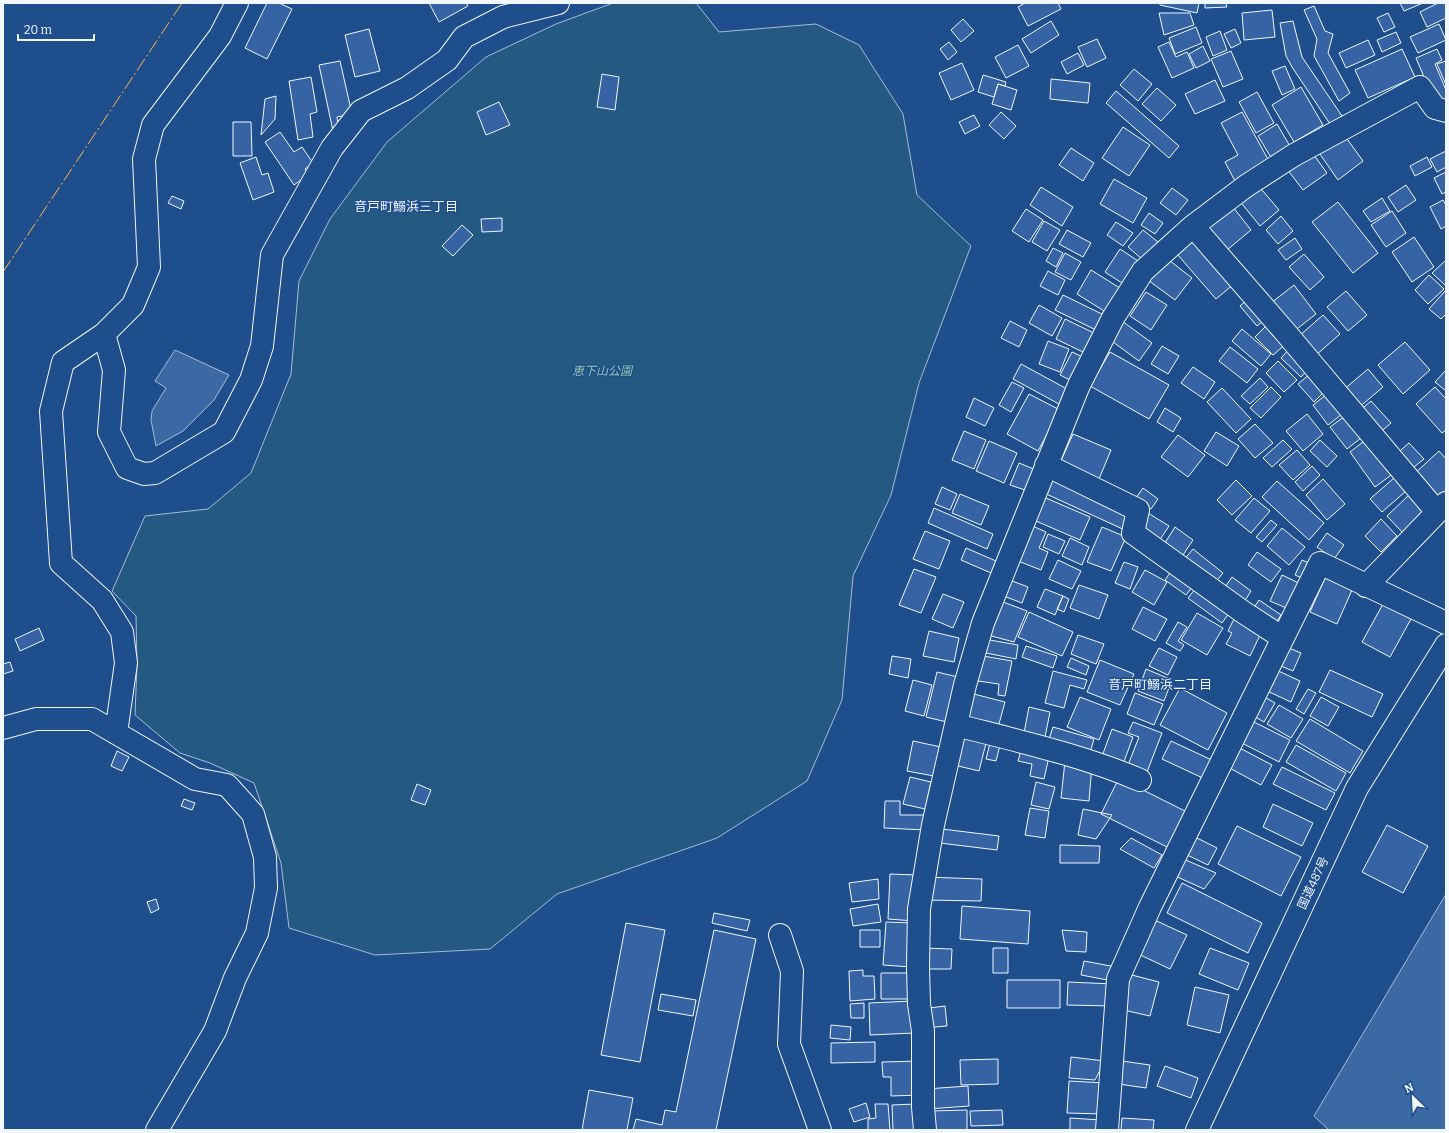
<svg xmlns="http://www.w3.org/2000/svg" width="1449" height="1133" font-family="Bitter,'Noto Sans JP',serif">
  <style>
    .green { fill: #245a82; stroke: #a8bbd7 }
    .water { fill: #3b69a3; stroke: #a8bbd7 }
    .building { fill: #3563a3; stroke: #f2f6ff }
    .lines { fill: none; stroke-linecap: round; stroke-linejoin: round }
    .minor-casing { stroke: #f2f6ff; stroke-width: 24 }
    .highway-casing { stroke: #f2f6ff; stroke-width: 24 }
    .minor { stroke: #1f4e8c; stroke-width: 22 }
    .highway { stroke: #1f4e8c; stroke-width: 22 }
    .power { stroke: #ffb74d; stroke-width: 1; stroke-dasharray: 14 3 2 3; stroke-linecap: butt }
    .labels { text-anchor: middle; stroke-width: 3; stroke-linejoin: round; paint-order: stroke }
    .park-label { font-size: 12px; font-style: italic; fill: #97c8a6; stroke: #1f4e8c }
    .street-label { font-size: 12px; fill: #f2f6ff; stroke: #1f4e8c }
    .neighbourhood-label { font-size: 13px; fill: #f2f6ff; stroke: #1f4e8c }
  </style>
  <rect width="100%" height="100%" fill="#1f4e8c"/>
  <path class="green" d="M613,3H696L719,32L816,24L859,45L903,114L917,195L971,246L919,383L891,495L853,576L842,700L807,781L717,838L557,894L490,949L375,955L289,928L281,863L254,783L210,763L180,753L135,715L137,665L136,616L112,591L145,516L208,509L251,473L291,374L299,281L330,219L387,142L486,57L556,24Z"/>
  <path class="water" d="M175,350L229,375L214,400L183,431L156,446L151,420L152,411L166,388L155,381Z
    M1446,894V1130H1329L1314,1116Z"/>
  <path class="building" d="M267,3H279L292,9L267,59L245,48Z
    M429,3H466L468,6L439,22Z
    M1025,3H1058L1061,9L1028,26L1018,7Z
    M1160,3H1199L1197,13L1160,5Z
    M1205,3H1226L1227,7L1205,8Z
    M1400,3H1423L1404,11Z
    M1438,3H1446V18L1427,27L1420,12Z
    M1314,6L1325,31L1333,34L1328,53L1350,93L1339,101L1314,56L1317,39L1304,10Z
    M1272,10L1275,37L1244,40L1242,13Z
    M1159,13H1190L1194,25L1164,35Z
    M1388,13L1395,27L1384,32L1377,18Z
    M963,19L974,31L961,42L951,30Z
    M1051,21L1059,35L1031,53L1022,39Z
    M1293,21L1302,57L1342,116L1330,124L1292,67L1286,56L1280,23Z
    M1439,24L1446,40L1418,53L1410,37Z
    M1196,27L1202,43L1175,54L1169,38Z
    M369,29L380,71L355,77L345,35Z
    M1235,29L1241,43L1231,48L1224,34Z
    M1220,31L1227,50L1213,56L1206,37Z
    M1396,32L1401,43L1382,52L1377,40Z
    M1097,39L1106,58L1087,67L1078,47Z
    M1368,40L1375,55L1346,68L1339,53Z
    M949,42L957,52L948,60L940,49Z
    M1169,42L1176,57L1187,52L1194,68L1172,78L1158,47Z
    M1018,45L1029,66L1006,78L995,57Z
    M1203,46L1210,61L1196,68L1189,54Z
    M1402,49L1415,77L1368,98L1355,70Z
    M1437,49L1442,60L1435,64L1446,90V99L1435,103L1416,58Z
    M1231,51L1243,79L1223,87L1211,59Z
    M1078,53L1084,65L1067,74L1061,62Z
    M340,61L352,114L337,117L339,130L333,131L319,65Z
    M1446,61V85L1437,64Z
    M962,63L974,90L951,100L939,73Z
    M1285,66L1295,89L1282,95L1272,71Z
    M1134,69L1152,84L1138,101L1120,85Z
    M602,74L619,77L615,110L597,107Z
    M983,75L1006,82L1005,86L998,84L994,97L978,92Z
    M311,77L317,112L310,114L313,137L298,140L289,81Z
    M1051,79L1090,83L1088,103L1050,99Z
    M1215,80L1225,101L1195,114L1185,94Z
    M998,84L1017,90L1011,110L992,104Z
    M1301,87L1323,125L1294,142L1272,105Z
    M1157,88L1176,105L1161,121L1142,104Z
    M1116,91L1179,146L1169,158L1106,103Z
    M1257,92L1274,123L1256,133L1239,102Z
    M276,96L275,119L261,135L265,99Z
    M499,102L510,125L486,135L477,112Z
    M1001,112L1016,126L1004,139L989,125Z
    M1242,112L1270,163L1235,181L1225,162L1238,155L1221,123Z
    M974,115L980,126L965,134L959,122Z
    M233,122H251L252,156H233Z
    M1277,124L1291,148L1272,159L1258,136Z
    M1123,127L1150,145L1129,176L1102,158Z
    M280,132L294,152L302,147L313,163L305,169L309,174L294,185L265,142Z
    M1342,132L1363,161L1338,180L1317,150Z
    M1071,148L1094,163L1083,181L1059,165Z
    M1311,151L1327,173L1303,190L1287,169Z
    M1446,151V167L1437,172L1430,159Z
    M256,157L262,175L268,173L274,192L253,200L240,163Z
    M1427,157L1432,167L1415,176L1410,166Z
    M1446,172V192L1442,194L1434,178Z
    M1114,179L1147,198L1133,223L1100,204Z
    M1257,184L1279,210L1260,226L1238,199Z
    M1406,185L1416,200L1398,212L1388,197Z
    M1041,187L1073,207L1062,226L1030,205Z
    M1172,188L1188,200L1176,215L1160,203Z
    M172,196L184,201L181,209L168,203Z
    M1382,198L1390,211L1371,222L1363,211Z
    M1443,200L1446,205V226L1441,229L1430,207Z
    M1229,202L1251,230L1221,255L1198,227Z
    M1338,202L1378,253L1353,273L1312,222Z
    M1026,209L1043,220L1029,242L1012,231Z
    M1392,211L1406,233L1386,247L1371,225Z
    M1149,213L1163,223L1155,234L1141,225Z
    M1281,216L1293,231L1278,244L1266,230Z
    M502,218V231L482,232L481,219Z
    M1044,221L1060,230L1047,251L1032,242Z
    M1116,222L1133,233L1123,246L1107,235Z
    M462,225L473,235L453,256L442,246Z
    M1067,230L1091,243L1083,257L1059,244Z
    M1143,230L1158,242L1143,260L1128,247Z
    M1189,230L1235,283L1216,299L1171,247Z
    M1414,237L1434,267L1412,282L1392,252Z
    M1295,238L1302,249L1286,260L1278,250Z
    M1053,248L1063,253L1056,267L1046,261Z
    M1120,249L1141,263L1125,285L1105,272Z
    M1065,253L1081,262L1071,280L1055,272Z
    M1304,254L1324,277L1310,290L1289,267Z
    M1165,257L1192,278L1175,300L1148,280Z
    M1445,261L1446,262V286L1432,273Z
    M1091,270L1123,290L1109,314L1077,294Z
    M1048,271L1065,280L1058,295L1040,286Z
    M1429,275L1444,289L1428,304L1415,290Z
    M1294,285L1316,314L1293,332L1271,303Z
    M1346,291L1367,315L1348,331L1327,307Z
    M1445,291L1446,292V314L1441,319L1429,309Z
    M1146,292L1167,305L1151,330L1130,316Z
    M1063,295L1106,316L1098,331L1055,310Z
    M1249,298L1267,318L1257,326L1240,306Z
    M1039,305L1062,318L1052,336L1029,323Z
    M1323,315L1340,334L1315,356L1298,337Z
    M1065,319L1094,333L1085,353L1056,339Z
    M1010,321L1027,330L1019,347L1001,338Z
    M1122,321L1152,343L1139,361L1109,339Z
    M1268,324L1286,344L1273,355L1255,337Z
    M1242,329L1271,354L1261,366L1232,341Z
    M1048,341L1069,349L1060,372L1039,364Z
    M1405,342L1430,370L1403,394L1378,365Z
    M1162,346L1179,356L1168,374L1151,364Z
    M1292,346L1312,365L1301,377L1281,358Z
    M1230,347L1258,369L1247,383L1219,361Z
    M1072,352L1085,358L1074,382L1060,375Z
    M1110,352L1169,385L1149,419L1090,386Z
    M1278,361L1297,380L1284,392L1266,373Z
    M1021,364L1067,389L1059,404L1013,379Z
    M1193,367L1215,382L1204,399L1181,383Z
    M1368,369L1383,387L1357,409L1342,391Z
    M1446,370V391L1435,382Z
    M1311,373L1326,390L1314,402L1298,384Z
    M1260,378L1268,387L1250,404L1241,396Z
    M1012,382L1024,388L1011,412L999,405Z
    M1271,387L1281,397L1261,418L1250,408Z
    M1435,387L1446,399V430L1442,433L1416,404Z
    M1222,388L1251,419L1236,433L1207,402Z
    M1331,391L1346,411L1328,425L1313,405Z
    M1029,394L1060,410L1038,451L1007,434Z
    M974,398L994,408L985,426L966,417Z
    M1371,401L1391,423L1378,434L1358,412Z
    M1165,408L1181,418L1173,432L1157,422Z
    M1349,413L1366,434L1347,449L1330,427Z
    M1307,414L1323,434L1303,451L1286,431Z
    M1255,424L1273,443L1255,458L1238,439Z
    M964,431L986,440L974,469L952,460Z
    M1216,432L1239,446L1227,466L1204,451Z
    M1073,434L1111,450L1099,479L1060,463Z
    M1178,435L1205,455L1188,477L1161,457Z
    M1372,435L1398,470L1375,487L1350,452Z
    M1283,440L1292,449L1272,467L1263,458Z
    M1320,440L1337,456L1327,467L1310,451Z
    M989,441L1017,453L1004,483L976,471Z
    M1409,443L1424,459L1409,471L1395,455Z
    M1297,450L1310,465L1293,480L1279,465Z
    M1439,451L1446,459V490L1435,500L1413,475Z
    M1019,463L1036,470L1028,491L1010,485Z
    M1312,466L1320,475L1303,491L1295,482Z
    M1051,474L1135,513L1127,531L1042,492Z
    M1394,478L1406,491L1382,512L1370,499Z
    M1323,479L1345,504L1327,520L1306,495Z
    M1236,480L1252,496L1232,515L1217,500Z
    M1277,481L1324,523L1309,540L1262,497Z
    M942,487L957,494L950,510L935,504Z
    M1143,488L1158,499L1151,509L1136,498Z
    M1411,493L1426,509L1402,532L1387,516Z
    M960,494L989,506L981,525L952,513Z
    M1039,495L1090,517L1080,540L1029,518Z
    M1254,498L1270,511L1251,533L1235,520Z
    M934,508L993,534L987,549L928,523Z
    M1148,513L1169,526L1159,541L1138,528Z
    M1381,519L1397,536L1381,552L1365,536Z
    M1271,520L1277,525L1262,542L1256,537Z
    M1028,524L1046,532L1039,548L1048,552L1041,570L1013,559Z
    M1102,527L1126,537L1111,571L1087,562Z
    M1175,527L1193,540L1181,558L1163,546Z
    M1282,528L1305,547L1289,565L1267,546Z
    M925,531L950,541L939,569L913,559Z
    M1327,533L1344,545L1334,559L1317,547Z
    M1048,534L1065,541L1059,554L1043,547Z
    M1070,538L1089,547L1082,565L1062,556Z
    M966,548L996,561L991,573L961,560Z
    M1193,549L1223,573L1213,585L1183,561Z
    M1257,552L1281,569L1271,582L1248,565Z
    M1058,560L1081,571L1072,589L1049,579Z
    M1302,560L1311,564L1304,579L1295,575Z
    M1124,562L1138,567L1130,589L1115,583Z
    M1174,567L1195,583L1186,595L1165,580Z
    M914,569L936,577L921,613L899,605Z
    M1145,570L1167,582L1154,605L1132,592Z
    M1282,575L1303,585L1291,610L1270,601Z
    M1232,577L1251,591L1241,607L1221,593Z
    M1325,578L1352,590L1337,624L1310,612Z
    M1007,579L1028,587L1022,603L1001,595Z
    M1199,584L1232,609L1222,623L1188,598Z
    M1079,585L1108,595L1099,619L1070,608Z
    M1045,589L1063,596L1055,615L1037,607Z
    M943,594L964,602L953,628L932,619Z
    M1063,596L1069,599L1064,612L1057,609Z
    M998,600L1027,611L1014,642L984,634Z
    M1259,600L1281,615L1272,629L1250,614Z
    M1383,604L1411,619L1390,657L1362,642Z
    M1143,607L1167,619L1155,641L1132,629Z
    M1029,612L1073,632L1062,656L1018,637Z
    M1197,613L1223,628L1207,655L1181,640Z
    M1237,613L1264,627L1250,656L1226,644L1232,633L1228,631Z
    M1178,622L1187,627L1178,641L1184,645L1180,651L1166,643Z
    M39,628L44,640L20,651L15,639Z
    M929,631L959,638L954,662L923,656Z
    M1078,635L1104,644L1096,664L1071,654Z
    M984,639L1018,645L1016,659L981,652Z
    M1026,646L1057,656L1053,668L1022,657Z
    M1159,648L1177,657L1168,675L1149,666Z
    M1289,648L1301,653L1293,671L1281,666Z
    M892,656L911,659L908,678L889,674Z
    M983,656L1012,661L1005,696L998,695L999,684L978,681Z
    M1071,658L1089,666L1086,675L1067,667Z
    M1100,660L1134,674L1120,705L1087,692Z
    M10,662L13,671L3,674V664Z
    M1146,669L1172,680L1164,701L1138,691Z
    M1274,669L1300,681L1291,702L1265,690Z
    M1330,670L1383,694L1372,717L1319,692Z
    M1053,671L1087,680L1084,689L1070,685L1064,708L1045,703Z
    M937,672L962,678L951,723L926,717Z
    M913,680L932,685L924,716L905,711Z
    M1180,688L1227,713L1208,750L1160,725Z
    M1308,689L1316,693L1304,714L1296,709Z
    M970,693L1005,702L997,731L962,722Z
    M1135,693L1163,704L1154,725L1127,714Z
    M1263,696L1275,703L1264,722L1252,715Z
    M1080,697L1111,709L1099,740L1067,727Z
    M1321,697L1339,707L1328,726L1310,716Z
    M1279,705L1303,719L1291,738L1267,724Z
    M1029,707L1050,712L1045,737L1024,733Z
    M1310,719L1363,751L1350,773L1296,741Z
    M1250,720L1290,740L1279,762L1238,741Z
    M1133,722L1162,733L1147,772L1128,765L1139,737L1128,733Z
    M1053,727L1094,739L1089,756L1047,745Z
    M1112,729L1133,737L1122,767L1101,759Z
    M958,732L987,739L979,771L950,764Z
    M991,739L1001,741L996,761L986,759Z
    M913,741L941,747L934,776L907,771Z
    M1171,741L1216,762L1207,780L1162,759Z
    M1234,745L1272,765L1261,785L1224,765Z
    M1296,745L1346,773L1336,791L1286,762Z
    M1022,746L1050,752L1044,779L1030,776L1032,764L1018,761Z
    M117,751L129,757L122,771L111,766Z
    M1065,761L1092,764L1089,801L1061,798Z
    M1282,767L1335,793L1326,810L1273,784Z
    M910,777L931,782L925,809L903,804Z
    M1119,778L1187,812L1169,848L1101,814Z
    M1036,782L1055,787L1049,809L1031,805Z
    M417,784L431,790L425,805L411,800Z
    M184,799L195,803L192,810L181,806Z
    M885,801H900V815H926V830L884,828Z
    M1273,804L1313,823L1302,846L1263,827Z
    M1030,808L1049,811L1045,838L1025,835Z
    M1083,809L1112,815L1096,839L1078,835Z
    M1387,825L1428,846L1403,893L1362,872Z
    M1237,826L1301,857L1281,896L1218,864Z
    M942,829L999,836L997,850L940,843Z
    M1193,836L1217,848L1208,865L1179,851Z
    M1131,838L1162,855L1154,868L1120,849Z
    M1060,845L1100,846L1099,863H1060Z
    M1181,858L1216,873L1204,889L1173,875Z
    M890,874L917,875L914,921L888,919Z
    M925,877L982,879L981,901L925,900Z
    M878,879L879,899L852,902L849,883Z
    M1182,883L1262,923L1248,953L1167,913Z
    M156,899L159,909L151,913L147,902Z
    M878,904L881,922L853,926L850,909Z
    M962,906L1030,911L1028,944L960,939Z
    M714,913L750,920L747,931L712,923Z
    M1148,917L1187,935L1170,969L1132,951Z
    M886,922L914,923L911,967L883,965Z
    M626,923L665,930L640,1062L601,1055Z
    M714,930L756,939L716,1130H633L636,1119L662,1125L665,1110L676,1112Z
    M860,930H880V947H860Z
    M1062,930L1087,932L1086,952L1066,951Z
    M923,948L952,949L951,969H922Z
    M993,948H1008V973H993Z
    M1210,948L1249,963L1238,990L1199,974Z
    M1084,961L1116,967L1113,981L1081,975Z
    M863,970V976H874L875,999L850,1001L849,971Z
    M881,973H909L908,999H881Z
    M1128,974L1159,982L1150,1016L1119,1009Z
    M1007,980H1060V1008H1007Z
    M1068,982L1113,984L1112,1006L1067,1005Z
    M1195,987L1229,995L1220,1033L1187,1025Z
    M661,994L696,1000L693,1016L658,1010Z
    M913,1001L915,1033L870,1035L869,1003Z
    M864,1003V1018H851L850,1004Z
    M945,1006L947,1026L923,1028L922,1009Z
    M831,1025L851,1027L850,1040L830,1038Z
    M875,1042V1062L831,1063V1043Z
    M1071,1057L1105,1061L1095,1080L1069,1078Z
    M998,1059V1084L961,1085L960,1060Z
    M1115,1060L1150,1065L1146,1088L1112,1083Z
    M920,1061L921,1095L891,1096V1077H883L882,1062Z
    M1165,1066L1198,1078L1191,1098L1157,1086Z
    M1069,1081L1105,1083L1103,1114L1067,1113Z
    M968,1086L969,1106L928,1109L926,1089Z
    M589,1090L633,1098L627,1130H582Z
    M866,1103L870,1117L854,1122L849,1109Z
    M875,1104H888L890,1130H868V1119L876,1118Z
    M915,1104L916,1130H893L892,1105Z
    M967,1110V1130H930V1111Z
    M1002,1110L1003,1125L971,1126L970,1111Z
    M1070,1118L1101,1120V1130H1070Z
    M1122,1118L1154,1120L1153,1130H1121Z"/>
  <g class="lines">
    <defs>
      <path id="minor" d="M1193,226L1286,333L1437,512
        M104,334L133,305L149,267L144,159L153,125L220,36L237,3
        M1046,465L1138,510L1133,533L1243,612L1283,638
        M1366,586L1446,503
        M956,725C1018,741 1081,755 1140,780
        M3,728L36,719H92L195,779L227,785L253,814L265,857L266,888L257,933L235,978L215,1031L157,1130
        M116,733L126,663L122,632L102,600L61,563L51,411L63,362L104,334L114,370L109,432L127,468L144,474L155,473L224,432L251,380L262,346L272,255L332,148L361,111L407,88L447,60L464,37L503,17L558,3
        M780,935L792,971L789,1044L820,1130
        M925,1130L923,1107V1031L919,1004L918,967L919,909L933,825L965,685L983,623L1079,385L1113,318L1143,271L1193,226L1246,186L1294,155L1420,87L1435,108L1446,111
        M1107,1130L1118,979L1150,907L1320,563L1446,623"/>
      <path id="highway" d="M1197,1130L1357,788L1446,645"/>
    </defs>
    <use href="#minor" class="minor-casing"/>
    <use href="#highway" class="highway-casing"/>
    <use href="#minor" class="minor"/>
    <use href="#highway" class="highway"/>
    <path class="power" d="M3,272L182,3"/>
  </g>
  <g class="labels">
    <g class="park-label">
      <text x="602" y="375">恵下山公園</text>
    </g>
    <g class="street-label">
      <text transform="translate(1313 883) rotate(-65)" y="4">国道487号</text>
    </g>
    <g class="neighbourhood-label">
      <text x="406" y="211">音戸町鰯浜三丁目</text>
      <text x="1160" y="689">音戸町鰯浜二丁目</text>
    </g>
  </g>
  <rect width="1449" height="1133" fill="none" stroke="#f2f6ff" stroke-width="8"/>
  <g transform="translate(1413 1097) rotate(336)" stroke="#1f4e8c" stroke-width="3" paint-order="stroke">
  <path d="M0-3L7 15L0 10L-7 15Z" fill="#f2f6ff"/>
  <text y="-6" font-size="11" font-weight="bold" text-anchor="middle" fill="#f2f6ff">N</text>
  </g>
  <path d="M18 34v6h76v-6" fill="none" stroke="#f2f6ff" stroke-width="2"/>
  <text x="24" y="34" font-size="12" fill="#f2f6ff" stroke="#1f4e8c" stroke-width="3" paint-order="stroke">20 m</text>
</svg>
